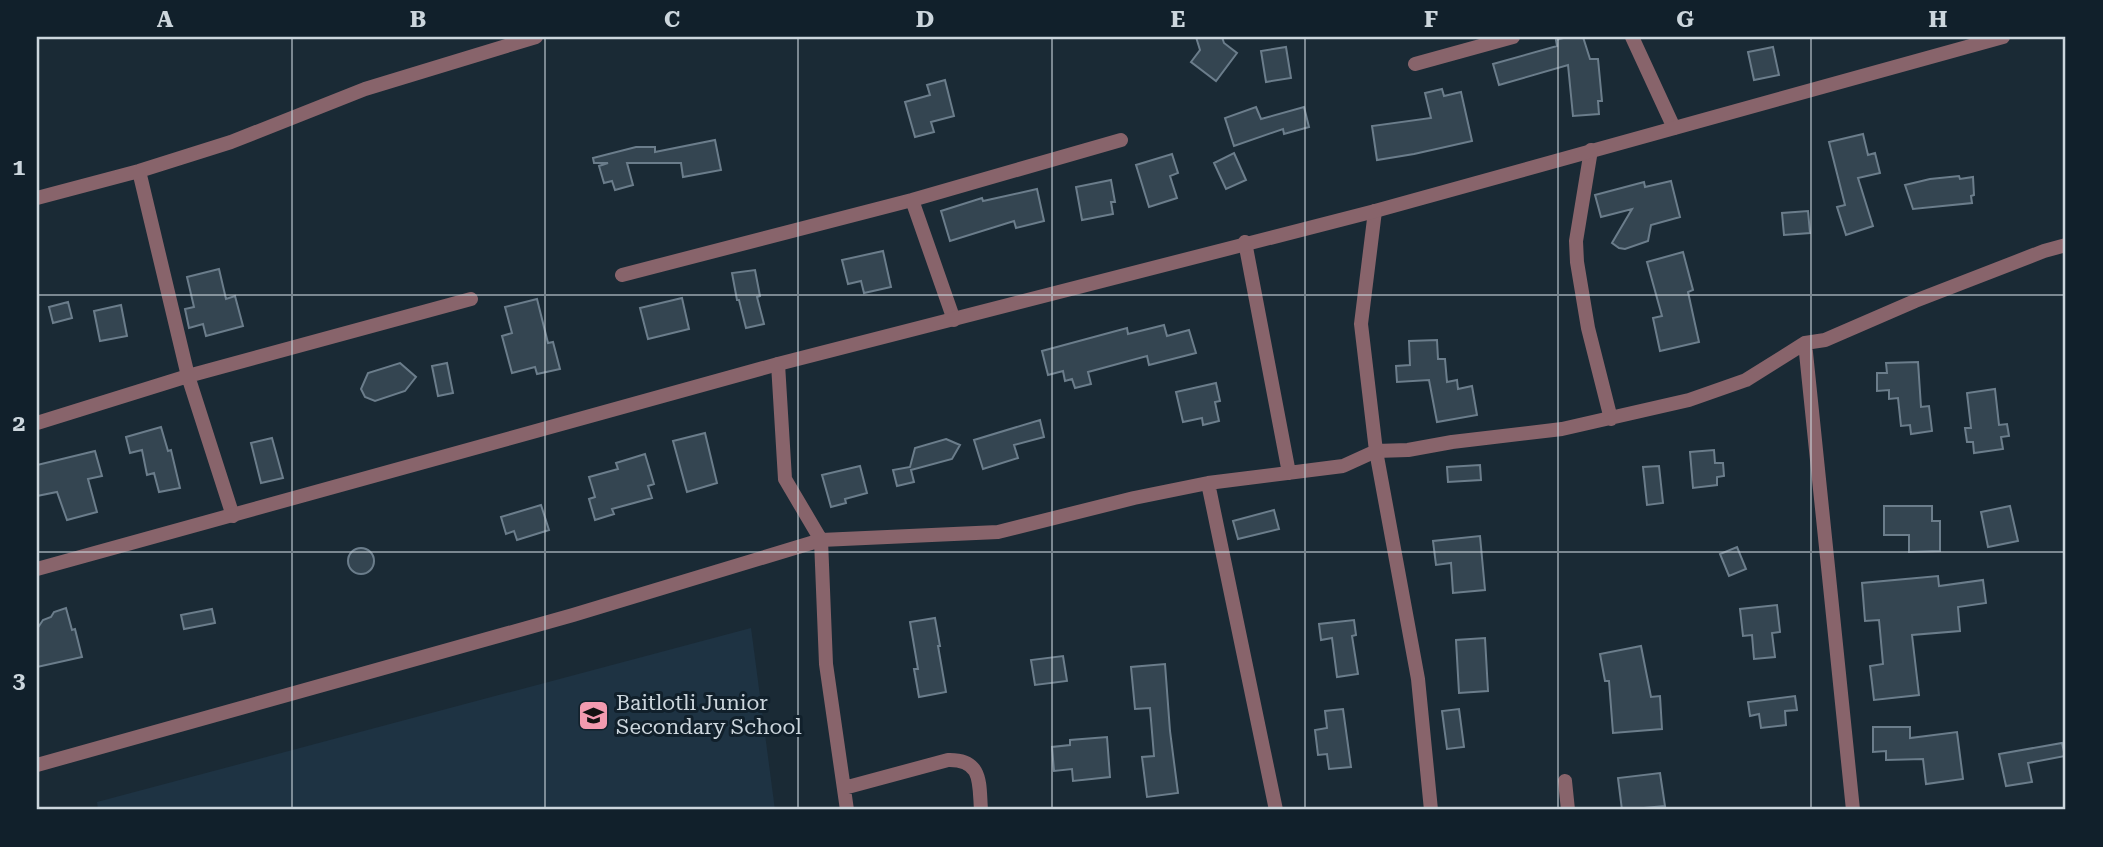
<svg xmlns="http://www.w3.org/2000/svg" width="2103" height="847" font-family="'Roboto Serif',serif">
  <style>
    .built { fill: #1e3343 }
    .building { fill: #344551; stroke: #6b7d8b; stroke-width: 2 }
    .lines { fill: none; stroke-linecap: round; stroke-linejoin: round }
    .minor { stroke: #88646b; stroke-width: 14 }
    .tertiary { stroke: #88646b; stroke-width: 14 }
    .grid { fill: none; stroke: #ccd6dd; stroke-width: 2; stroke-opacity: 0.55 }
    .labels { text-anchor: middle; stroke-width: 6; stroke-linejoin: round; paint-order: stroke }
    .poi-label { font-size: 21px; fill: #ccd6dd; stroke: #11202b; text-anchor: start }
    .neatline { fill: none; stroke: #ccd6dd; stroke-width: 2.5 }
    .grid-label { font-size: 23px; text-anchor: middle; font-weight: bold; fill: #ccd6dd }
  </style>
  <rect width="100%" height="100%" fill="#1a2a35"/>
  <path class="built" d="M751,628L775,810H98L97,802Z"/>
  <path class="building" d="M1196,37H1222L1224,43L1237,53L1216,81L1191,62L1200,50Z
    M1567,37H1583L1590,59H1598L1602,101H1598L1599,114L1573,116L1568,65L1499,85L1493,64L1557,46L1556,40Z
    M1286,47L1291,78L1266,82L1261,51Z
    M1773,47L1779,75L1754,80L1748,52Z
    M945,80L954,116L931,122L934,132L915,137L905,102L930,95L927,85Z
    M1442,89L1444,96L1461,92L1472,141L1414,154L1377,160L1372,126L1431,118L1425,93Z
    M1256,107L1261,119L1304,107L1309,127L1284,134L1283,129L1234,146L1225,118Z
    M1863,134L1868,155L1875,153L1880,173L1858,178L1873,226L1846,235L1837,207L1845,205L1829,142Z
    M715,140L721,170L683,177L681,163H627L633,185L615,190L612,181L604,183L599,166L608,163H594L593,158L636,147H655V152Z
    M1234,153L1246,180L1226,189L1214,163Z
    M1172,154L1178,173L1170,176L1177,198L1149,207L1136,165Z
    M1959,176L1960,179L1973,177L1974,195L1971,196L1972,203L1913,209L1905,185L1930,179Z
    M1111,180L1115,202H1111L1113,214L1082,220L1076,187Z
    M1671,181L1680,217L1651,225L1648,241L1625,249L1619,248L1612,243L1632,209L1601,217L1595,195L1644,182L1645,187Z
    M1037,189L1044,221L1016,228L1014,221L950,241L941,211L982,198L983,201Z
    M1808,211L1810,233L1784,235L1782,213Z
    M883,251L891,287L864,293L861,281L848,284L842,260Z
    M1683,252L1693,290L1688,292L1699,342L1660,351L1653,318L1662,316L1647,262Z
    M219,269L226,299L235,296L243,326L206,336L203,324L189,328L185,309L194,307L187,277Z
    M755,270L760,296L757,297L764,324L746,328L739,300H737L732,273Z
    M682,298L689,329L648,339L640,308Z
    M537,299L548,343L553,342L560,369L537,374L535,367L512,373L502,336L512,333L505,307Z
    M68,302L72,318L53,323L49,307Z
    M121,305L127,336L100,341L94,311Z
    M1164,325L1167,336L1189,330L1196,353L1149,365L1147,356L1088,372L1091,384L1075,388L1072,379L1065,381L1063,371L1048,375L1042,351L1127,328L1128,334Z
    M1437,340L1438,359H1445L1447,382L1457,380L1458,389L1472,386L1477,415L1437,422L1429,380L1397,382L1396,366L1410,365L1409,341Z
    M1918,362L1921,407L1929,406L1932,431L1911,434L1910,425L1901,426L1898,398L1889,399V390L1877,391V373H1887L1886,363Z
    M400,363L416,377L405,391L375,401L365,397L361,389L368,373Z
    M447,363L453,393L438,396L432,366Z
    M1216,383L1220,401L1215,402L1219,421L1203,425L1202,418L1183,422L1176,392Z
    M1995,389L1999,425L2007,424L2009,436L2001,437L2003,449L1974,453L1973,442H1967L1965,428H1971L1967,393Z
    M1040,420L1044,437L1014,445L1018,458L983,469L974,440Z
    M161,427L168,451L171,450L180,488L159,492L154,473L147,475L142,450L130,453L126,437Z
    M705,433L717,483L687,492L673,441Z
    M272,438L283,478L261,483L251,443Z
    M946,439L960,445L952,459L911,470L914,482L897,486L893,470L910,467L915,448Z
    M1714,450L1715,463H1723L1724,476L1717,477V485L1693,488L1690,452Z
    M95,451L102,476L88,479L97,512L67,520L57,492L37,496V465Z
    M645,454L654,484L648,486L652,498L612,509L614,514L595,520L589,499L595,497L589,477L618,469L616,463Z
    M1480,465L1481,480L1448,482L1447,467Z
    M860,466L867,493L845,499L846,503L831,507L822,475Z
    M1659,466L1663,503L1647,505L1643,467Z
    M541,505L549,530L517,540L514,531L506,534L501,517Z
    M1884,506H1932V521H1940V551L1909,552V535H1884Z
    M2010,506L2018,541L1988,547L1981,512Z
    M1274,510L1279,529L1238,539L1233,521Z
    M1480,536L1485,590L1453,593L1451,563L1436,565L1433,541Z
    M1737,547L1746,569L1729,576L1720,554Z
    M348 561a13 13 0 1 1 26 0a13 13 0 1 1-26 0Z
    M1938,576L1939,586L1983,580L1986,603L1958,607L1960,631L1912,635L1919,695L1874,700L1870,666L1883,664L1879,620L1865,621L1862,583Z
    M1777,605L1780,632L1772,633L1775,657L1754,659L1752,635L1743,636L1740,609Z
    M66,608L72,630L75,629L82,657L37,667V629L43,620L51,617L54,612Z
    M212,609L215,623L184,629L181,615Z
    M935,618L940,646H938L946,692L919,697L914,669H918L910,622Z
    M1354,620L1356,635L1352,636L1358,674L1337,677L1332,638L1321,640L1319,624Z
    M1485,638L1488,691L1459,693L1456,640Z
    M1641,646L1651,697L1660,696L1662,729L1613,733L1609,681H1605L1600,654Z
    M1063,656L1067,681L1035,685L1031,660Z
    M1165,664L1170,731L1178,793L1147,797L1142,757L1154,756L1150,708L1135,709L1131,667Z
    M1795,696L1797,710L1785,711L1786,725L1761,728L1759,714L1750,716L1748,702Z
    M1343,709L1351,767L1329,769L1327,754L1318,755L1315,730L1327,728L1325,711Z
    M1459,709L1464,747L1447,749L1442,711Z
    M1873,727H1910V738L1957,732L1963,779L1926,784L1923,759L1886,760V751L1873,752Z
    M1107,737L1110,777L1073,781L1072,769L1054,771L1052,747L1070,745V740Z
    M2062,743L2065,756L2028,763L2032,782L2006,786L1999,754Z
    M1660,773L1665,806L1622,810L1618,778Z"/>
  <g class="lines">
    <path class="minor" d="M1632,37L1674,128
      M1415,64L1513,37
      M1591,150L1576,241L1577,262L1588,328L1611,419
      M139,171L188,376L233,516
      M37,198L139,171L231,142L365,89L536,37
      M912,200L954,320
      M1375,211L1361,324L1376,451L1418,679L1431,810
      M1245,242L1289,473
      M622,275L912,200L1121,140
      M1805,343L1853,810
      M778,364L785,479L821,540L826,664L847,810
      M37,423L188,376L471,299
      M1208,483L1276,810
      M37,765L573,615L821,540L998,532L1134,498L1208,483L1343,466L1376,451L1408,450L1452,442L1562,429L1689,400L1746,380L1805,343L1825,340L1915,301L2044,251L2066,245
      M1565,781L1568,810
      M844,788L948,760C983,759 979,784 981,810"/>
    <path class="tertiary" d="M37,569L778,364L1375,211L2003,37"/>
  </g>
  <path class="grid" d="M292,37V810M545,37V810M798,37V810M1052,37V810M1305,37V810M1558,37V810M1811,37V810M37,295H2066M37,552H2066"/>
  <defs>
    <symbol id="school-square" viewBox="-11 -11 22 22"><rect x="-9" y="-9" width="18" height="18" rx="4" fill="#f29aaf" stroke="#11202b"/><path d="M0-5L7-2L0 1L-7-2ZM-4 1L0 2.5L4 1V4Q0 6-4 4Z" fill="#111"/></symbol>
  </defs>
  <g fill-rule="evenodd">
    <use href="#school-square" x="576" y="698" width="35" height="35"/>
  </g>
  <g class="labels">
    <g class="poi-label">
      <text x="616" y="710">Baitlotli Junior<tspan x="616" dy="24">Secondary School</tspan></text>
    </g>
  </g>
  <rect width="2103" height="847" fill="none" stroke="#11202b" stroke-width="77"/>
  <rect x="38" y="38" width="2026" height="770" class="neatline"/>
  <g class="grid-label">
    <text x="165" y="27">A</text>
    <text x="418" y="27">B</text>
    <text x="672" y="27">C</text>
    <text x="925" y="27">D</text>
    <text x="1178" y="27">E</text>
    <text x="1431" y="27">F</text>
    <text x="1685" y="27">G</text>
    <text x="1938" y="27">H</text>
    <text x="19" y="175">1</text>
    <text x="19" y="431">2</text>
    <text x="19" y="688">3</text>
  </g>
</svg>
